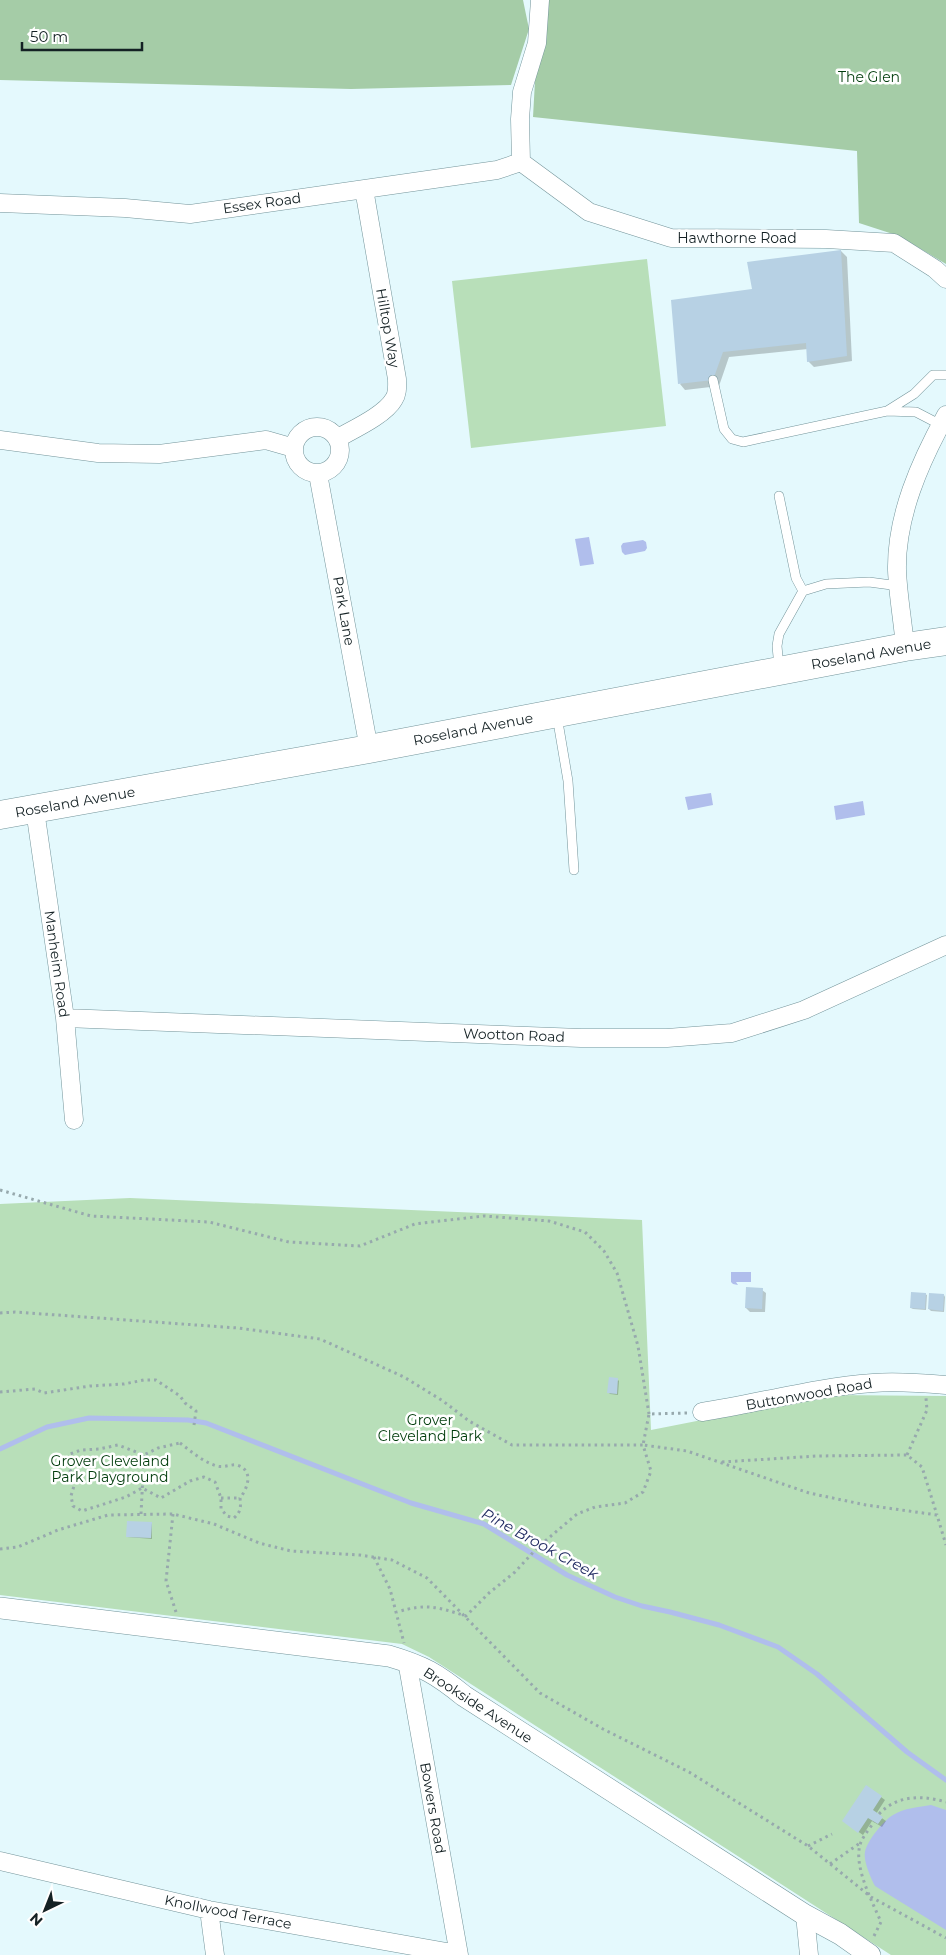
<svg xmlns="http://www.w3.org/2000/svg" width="946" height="1955" font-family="Montserrat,sans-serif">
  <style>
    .green { fill: #b8dfb9 }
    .forest { fill: #a5cca7 }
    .water { fill: #b0beec }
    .shadow { fill: #0003 }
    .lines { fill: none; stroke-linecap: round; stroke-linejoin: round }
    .stream { stroke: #b0beec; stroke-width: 5 }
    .building { fill: #b7d1e4 }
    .service-casing { stroke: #73949a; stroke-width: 10 }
    .minor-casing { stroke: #73949a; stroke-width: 19 }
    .tertiary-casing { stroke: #73949a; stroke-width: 22 }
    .primary-casing { stroke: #73949a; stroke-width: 29 }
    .path { stroke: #97a9ad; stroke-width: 3; stroke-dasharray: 2.5 4; stroke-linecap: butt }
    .service { stroke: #fff; stroke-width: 9 }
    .minor { stroke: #fff; stroke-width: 18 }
    .tertiary { stroke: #fff; stroke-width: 21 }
    .primary { stroke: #fff; stroke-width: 28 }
    .labels { text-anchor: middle; stroke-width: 5; stroke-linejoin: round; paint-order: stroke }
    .park-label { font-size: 14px; fill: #003c0c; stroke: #fff }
    .street-label { font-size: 14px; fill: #142124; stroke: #fff }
    .water-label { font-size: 15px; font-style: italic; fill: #212b62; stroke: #fff }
  </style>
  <rect width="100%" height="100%" fill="#e4f9fd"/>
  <path class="green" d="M647,259L666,426L471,448L452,281Z
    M130,1198L642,1220L651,1430L829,1395L946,1396V1955H891L429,1657L402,1644L0,1595V1204Z"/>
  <path class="forest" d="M0,0H523L529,29L511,85L351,89L0,80Z
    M548,0H946V264L899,236L859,223L857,151L533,117L535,81Z"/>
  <path class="water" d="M589,537L594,564L580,566L575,539Z
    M643,540L646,542L647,548L645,551L625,555L622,552L621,546L623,543Z
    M711,793L713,805L688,810L685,797Z
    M863,801L865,815L836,820L834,806Z
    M731,1272H751V1282H736L738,1285L733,1284L731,1282Z
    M931,1805L946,1810V1930L875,1886C871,1879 863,1860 865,1852C867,1841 883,1821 893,1815C904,1808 919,1807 931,1805Z"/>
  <path class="shadow" d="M841,251L847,257L852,361L814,367L808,361V349L729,357L719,386L685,390L680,384Z
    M762,1290L766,1293L765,1312H750L746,1308Z
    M925,1294L927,1295L926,1310L913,1309L911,1308Z
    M944,1295L945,1297L944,1312L931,1311L929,1309Z
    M618,1380L619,1381L618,1395L610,1394L608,1392Z
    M151,1523L152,1524V1539L127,1537Z
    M881,1797L885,1800L876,1814L886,1821L882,1827L872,1821L863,1835L843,1821Z"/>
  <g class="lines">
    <path class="stream" d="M0,1449L47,1427L89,1418L188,1420L206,1423L411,1503L484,1524L567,1575L615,1597L642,1606L670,1612L719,1625L778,1647L817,1674L907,1752L946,1780"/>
  </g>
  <path class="building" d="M841,250L847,356L807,362L806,343L723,352L713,380L678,384L671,300L752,289L747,262Z
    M746,1287L763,1288L762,1309L745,1308Z
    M911,1292L926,1293L925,1309L910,1308Z
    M929,1293L944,1294L943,1311L928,1309Z
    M609,1377L618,1378L617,1394L607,1393Z
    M127,1521L152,1522L151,1538L126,1537Z
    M866,1785L882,1796L873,1810L883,1817L878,1824L868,1818L858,1833L842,1821Z"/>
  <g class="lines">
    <defs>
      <path id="service" d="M713,380L724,429L732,439L743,442L887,411L914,394L933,375H946
        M887,411L916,412L941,425
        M779,496L796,578L803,591
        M779,667L777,646L779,634L803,591L826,584L869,582L899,586
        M557,716L568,781L574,870"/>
      <path id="minor" d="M540,0L537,43L522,92L520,119L521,162L589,212L671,238L826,239L894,243L935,269L946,279
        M0,203L125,208L190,214L497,170L521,162
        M294 450a23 23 0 1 1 46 0a23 23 0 1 1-46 0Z
        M338,438C354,429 385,415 394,399C398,393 397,386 397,379L364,189
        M0,440L98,453L159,454L266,440L294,448
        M318,474L369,749
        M905,647C903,622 898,596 897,570C896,516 920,462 946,415
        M35,810L65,1018L74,1120
        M65,1018L581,1038H667L732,1033L804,1010L946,945
        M702,1412C759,1403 816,1387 873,1383C897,1381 922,1383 946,1385
        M407,1661L459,1955
        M0,1861L209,1910L458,1954
        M209,1910L215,1955
        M805,1915L809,1955"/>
      <path id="tertiary" d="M0,1608L389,1656C423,1666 437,1674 464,1696L805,1915L840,1934L870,1955"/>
      <path id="primary" d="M0,815L369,749L905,647L946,641"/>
    </defs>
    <use href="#service" class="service-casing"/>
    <use href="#minor" class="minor-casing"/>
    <use href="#tertiary" class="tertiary-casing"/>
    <use href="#primary" class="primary-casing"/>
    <path class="path" d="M0,1190L91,1216L209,1222L289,1242L360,1246L415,1224L484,1216L549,1221L585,1232L604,1251L617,1273L638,1346L649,1414
      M0,1313L15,1312L238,1328L320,1339L404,1377L443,1401L469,1421L512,1445H643L651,1471L643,1492L625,1503L595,1507L577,1514L538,1547L515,1572L489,1593L466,1616C437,1607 427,1603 397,1612
      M0,1392L35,1389L44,1393L90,1386L124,1384L144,1380H156L180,1396L185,1403L196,1411L194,1425
      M687,1413L649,1414L643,1445L687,1451L809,1493L866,1505L937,1515L946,1545
      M180,1443C192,1452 203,1462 217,1466C224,1468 231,1464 237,1465C254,1470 248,1488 240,1498C241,1507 241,1512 234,1518L227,1516L221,1509V1498L215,1482L204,1477L190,1481L161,1498L142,1488L126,1497L82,1511L73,1506L71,1496L76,1479L68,1467L70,1454L81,1450L99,1449L118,1445L144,1455L158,1448Z
      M907,1455L927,1410L926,1398
      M722,1462L817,1456L907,1455L922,1467L937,1515
      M221,1498H240
      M141,1514L144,1455
      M173,1514L166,1581L176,1612
      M0,1549L18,1547L58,1530L108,1515L173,1514L214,1524L259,1543L291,1551L360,1555L392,1560L427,1578L540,1693L603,1729L689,1772L808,1846L871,1897L946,1938
      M374,1557L390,1589L404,1643
      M879,1814C897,1795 922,1795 946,1802
      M808,1846L832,1834
      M830,1864L860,1843
      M874,1936L881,1922C872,1901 852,1864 861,1842C864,1835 870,1828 874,1822"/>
    <use href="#service" class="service"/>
    <use href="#minor" class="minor"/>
    <use href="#tertiary" class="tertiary"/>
    <use href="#primary" class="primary"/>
  </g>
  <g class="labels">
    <g class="park-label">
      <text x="869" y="82">The Glen</text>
      <text x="430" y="1425">Grover<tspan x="430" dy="16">Cleveland Park</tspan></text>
      <text x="110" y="1466">Grover Cleveland<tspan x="110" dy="16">Park Playground</tspan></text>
    </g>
    <g class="street-label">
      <text transform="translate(262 203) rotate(-8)" y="5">Essex Road</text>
      <text x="737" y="243">Hawthorne Road</text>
      <text transform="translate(388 328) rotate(80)" y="5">Hilltop Way</text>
      <text transform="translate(344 611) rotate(80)" y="5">Park Lane</text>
      <text transform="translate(871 654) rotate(-10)" y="5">Roseland Avenue</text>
      <text transform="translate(473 729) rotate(-11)" y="5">Roseland Avenue</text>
      <text transform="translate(75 802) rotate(-10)" y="5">Roseland Avenue</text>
      <text transform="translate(57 964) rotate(82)" y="5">Manheim Road</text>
      <text transform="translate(514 1035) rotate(2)" y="5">Wootton Road</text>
      <text transform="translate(809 1394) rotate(-10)" y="5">Buttonwood Road</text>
      <text transform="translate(478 1705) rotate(33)" y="5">Brookside Avenue</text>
      <text transform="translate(433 1808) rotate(80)" y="5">Bowers Road</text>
      <text transform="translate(228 1912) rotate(11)" y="5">Knollwood Terrace</text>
    </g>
    <g class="water-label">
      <text transform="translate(540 1544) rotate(29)" y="5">Pine Brook Creek</text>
    </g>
  </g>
  <g transform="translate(45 1910) rotate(223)" stroke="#ffffff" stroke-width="4" paint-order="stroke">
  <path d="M0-4L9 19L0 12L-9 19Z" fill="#142124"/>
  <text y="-8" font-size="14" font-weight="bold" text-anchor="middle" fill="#142124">N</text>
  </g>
  <path d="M22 42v8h120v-8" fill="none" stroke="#142124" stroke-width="2.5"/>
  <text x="30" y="42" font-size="15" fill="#142124" stroke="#ffffff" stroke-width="4" paint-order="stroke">50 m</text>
</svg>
